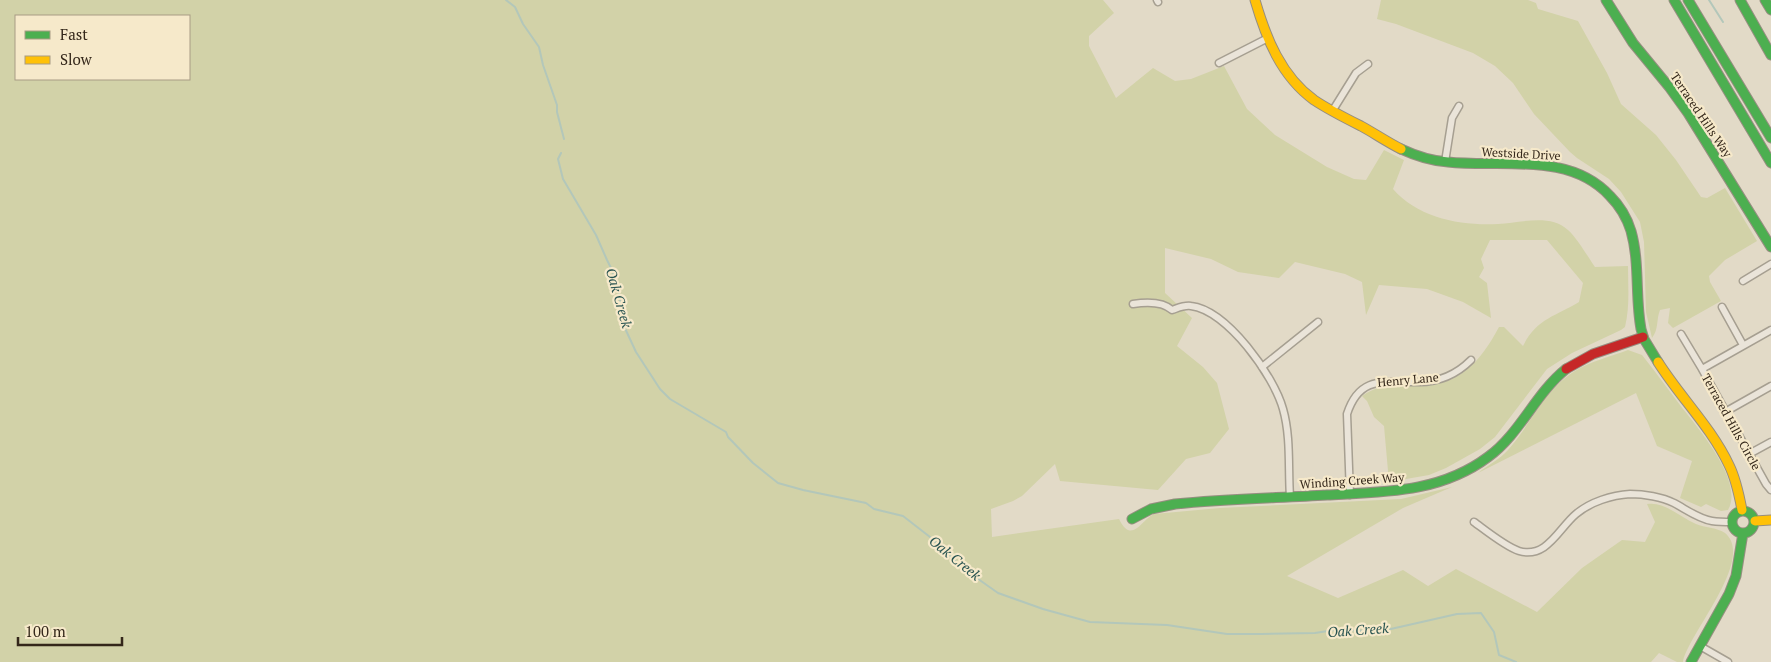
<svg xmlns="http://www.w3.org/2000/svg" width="1771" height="662" font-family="'PT Serif',serif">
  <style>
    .green { fill: #d2d2a8; fill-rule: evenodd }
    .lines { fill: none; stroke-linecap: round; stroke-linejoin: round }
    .stream { stroke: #b3c7ba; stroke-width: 2 }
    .street-casing { stroke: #a69f91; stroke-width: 9 }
    .fast-casing { stroke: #968e81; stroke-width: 11 }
    .slow-casing { stroke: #968e81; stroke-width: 11 }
    .jam-casing { stroke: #968e81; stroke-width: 11 }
    .street { stroke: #eae4d9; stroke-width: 6 }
    .fast { stroke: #4caf50; stroke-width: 9 }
    .slow { stroke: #ffc107; stroke-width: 9 }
    .jam { stroke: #c62828; stroke-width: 9 }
    .labels { text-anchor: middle; stroke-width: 4.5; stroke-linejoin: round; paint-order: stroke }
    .street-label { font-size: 12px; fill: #34271a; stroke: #f6e9ca }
    .water-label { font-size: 14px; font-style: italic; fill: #295451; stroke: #f6e9ca }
  </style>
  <rect width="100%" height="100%" fill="#e2dac7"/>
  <path class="green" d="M0,0H1103L1114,13L1089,36V46L1116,98L1153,68L1175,81L1191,79L1224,66L1247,109L1275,135L1327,167L1354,179L1366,180L1384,150L1404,160L1393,189C1418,218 1461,226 1498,224C1520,223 1550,213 1568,230C1577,238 1588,257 1595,267L1628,266C1628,286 1630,307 1625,327L1621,330L1572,353L1547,369L1495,437L1480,449L1446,468L1429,475L1389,482L1384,426L1374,417L1367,401L1362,396C1381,383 1391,386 1413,386C1457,388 1480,363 1499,327H1504L1523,346C1536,319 1556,316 1579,302L1583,283L1547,240H1490L1481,259L1484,268L1479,277L1487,283L1491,318L1463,302L1427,289L1379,285L1366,315L1362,282L1345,274L1295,262L1279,278L1238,272L1211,259L1165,248V293L1192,318L1177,346L1203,367L1217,383L1229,429L1210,453L1186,459L1158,490L1060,481L1055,464L1022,496L1013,501L991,509L992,537L1119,519C1132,545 1141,520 1154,514L1220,508L1401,499L1452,487L1403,508L1287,576L1338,598L1403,570L1428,586L1456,569L1537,612L1582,568L1622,540L1645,542L1655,522L1647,504C1664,501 1680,517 1696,524C1705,528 1716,527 1725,533C1756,559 1688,634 1683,662H1677L1659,653L1651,662H0ZM16,16H189V79H16Z
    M1381,0H1528L1536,3L1538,9L1578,21L1607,73L1621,104L1656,135L1676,160L1701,197L1707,198L1725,188L1757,241L1725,260L1709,276L1710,282L1721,301L1673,328L1668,323L1670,308L1660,310C1656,320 1659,329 1652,338L1646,312L1644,242L1640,222L1621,192L1609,179L1577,158L1570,152L1534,114L1513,83L1495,66L1473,53L1396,24L1377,19Z
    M1628,350L1642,355C1655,371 1667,388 1680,405C1696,426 1745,481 1728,510L1721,511L1706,504L1701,507L1680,498L1692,461L1657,446L1636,393L1478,473C1487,466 1500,459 1508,450C1531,424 1544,390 1575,371C1591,361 1610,357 1628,350Z"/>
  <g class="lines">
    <path class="stream" d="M506,0L515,7L523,24L539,47L543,65L557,105V112L564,139
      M1709,0L1723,22
      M561,153L558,159L563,179L596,235L607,260L612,270L619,293L623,324L636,352L660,389L670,399L726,432L728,437L753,463L778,483L803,490L866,503L874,509L903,516L930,537L964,569L998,593L1043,609L1090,622L1167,625L1227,634H1262L1315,633L1334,630L1382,631L1457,614L1481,613L1494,632L1499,655L1516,662"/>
    <defs>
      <path id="street" d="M1157,0L1158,2
        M1219,63L1268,38
        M1333,110L1356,73L1368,64
        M1445,162L1452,118L1459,106
        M1743,281L1771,264
        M1133,304C1146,302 1162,301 1172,310C1178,308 1184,305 1191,306C1227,310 1274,376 1283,409C1291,437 1288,468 1290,497
        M1722,307L1743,345
        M1771,330L1702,369L1766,484L1771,490
        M1681,334L1702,369
        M1262,367L1318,322
        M1725,412L1771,386
        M1749,454L1771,442
        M1350,495L1347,414C1360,374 1386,383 1419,382C1439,382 1457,374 1471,360
        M1474,522C1485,530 1506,547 1519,551C1547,559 1559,528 1576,514C1590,502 1612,495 1630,494C1644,494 1662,497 1674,503C1687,510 1699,519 1712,521C1719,522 1725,522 1732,522
        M1700,646L1728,662"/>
      <path id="fast" d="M1606,0L1633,43L1670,88L1688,113L1771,247
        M1674,0L1771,163
        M1688,0L1771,138
        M1740,0L1771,55
        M1765,0L1771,10
        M1401,149C1416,156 1431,161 1448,162C1501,168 1569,151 1610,196C1620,206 1627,218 1631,231C1640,263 1635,297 1641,329L1644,339L1658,362
        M1732 522a11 11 0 1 1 22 0a11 11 0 1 1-22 0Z
        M1132,519L1151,509L1175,504C1226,499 1277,498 1327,495C1384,492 1440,493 1488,457C1520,434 1535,394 1566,369
        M1691,662L1729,594L1736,576L1743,533"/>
      <path id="slow" d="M1255,0C1266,38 1281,76 1314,100C1329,110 1345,118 1361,126C1374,133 1387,142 1401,149
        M1658,362C1680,397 1711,427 1729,465C1736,479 1739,494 1742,510
        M1755,521L1771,520"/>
      <path id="jam" d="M1566,369L1593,354L1643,337"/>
    </defs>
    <use href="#street" class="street-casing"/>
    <use href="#fast" class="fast-casing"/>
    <use href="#slow" class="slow-casing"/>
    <use href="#jam" class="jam-casing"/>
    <use href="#street" class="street"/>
    <use href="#fast" class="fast"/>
    <use href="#slow" class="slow"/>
    <use href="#jam" class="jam"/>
  </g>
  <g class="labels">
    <g class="street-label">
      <text transform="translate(1701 115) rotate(56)" y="4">Terraced Hills Way</text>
      <text transform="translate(1521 154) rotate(3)" y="4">Westside Drive</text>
      <text transform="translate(1408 380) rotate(-5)" y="4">Henry Lane</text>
      <text transform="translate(1731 422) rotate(61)" y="4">Terraced Hills Circle</text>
      <text transform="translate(1352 481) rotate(-4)" y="4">Winding Creek Way</text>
    </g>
    <g class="water-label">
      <text transform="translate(619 298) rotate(74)" y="5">Oak Creek</text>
      <text transform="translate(955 558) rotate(39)" y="5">Oak Creek</text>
      <text transform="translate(1358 630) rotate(-4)" y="5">Oak Creek</text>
    </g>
  </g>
  <rect x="15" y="15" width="175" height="65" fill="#f6e9ca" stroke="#a89b84"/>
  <rect x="25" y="31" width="25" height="8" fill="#4caf50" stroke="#a89b84"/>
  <text x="60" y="40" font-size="15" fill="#34271a">Fast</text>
  <rect x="25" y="56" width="25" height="8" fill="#ffc107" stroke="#a89b84"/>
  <text x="60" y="65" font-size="15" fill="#34271a">Slow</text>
  <path d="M18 637v8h104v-8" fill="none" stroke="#34271a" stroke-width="2.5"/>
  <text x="25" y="637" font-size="15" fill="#34271a" stroke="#f6e9ca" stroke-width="4" paint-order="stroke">100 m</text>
</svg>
